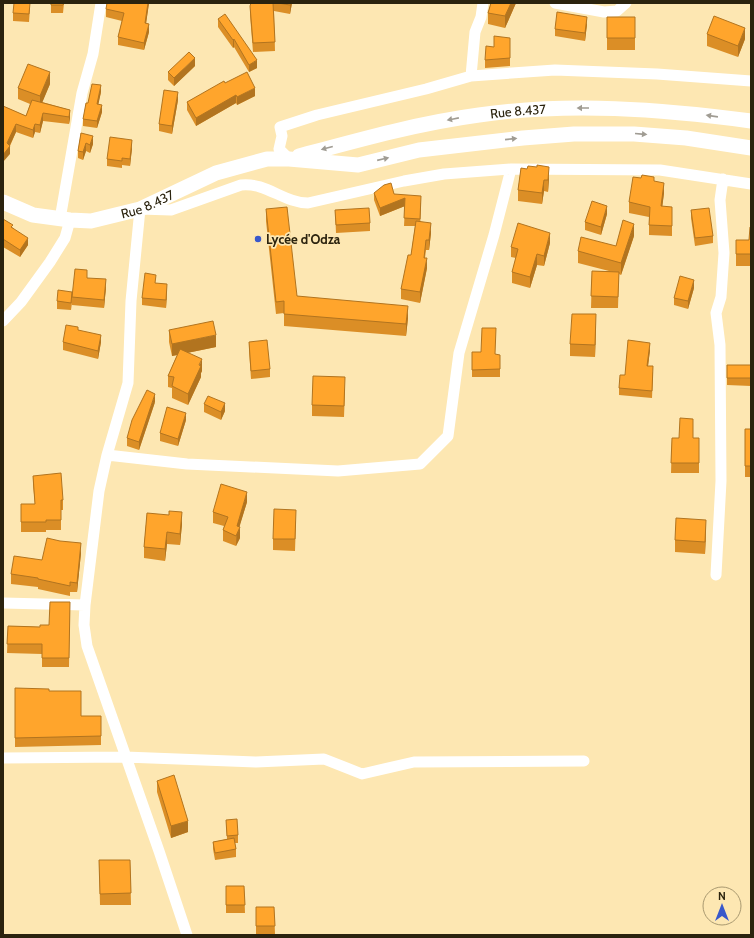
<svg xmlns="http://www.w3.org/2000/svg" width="754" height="938" font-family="Cabin,sans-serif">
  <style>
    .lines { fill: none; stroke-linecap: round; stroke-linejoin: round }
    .minor { stroke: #fff; stroke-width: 11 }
    .secondary { stroke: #fff; stroke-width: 15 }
    .wall { fill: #db8e26 }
    .shaded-wall { fill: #b2741f }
    .building { fill: #ffa52c; stroke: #b2741f }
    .oneway { fill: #a09c93 }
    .poi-dot { fill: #3958ca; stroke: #fde7b2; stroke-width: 1.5 }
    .labels { text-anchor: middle; stroke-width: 3.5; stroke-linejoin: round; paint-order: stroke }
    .street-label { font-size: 13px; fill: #2b230e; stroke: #fde7b2 }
    .poi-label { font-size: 13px; font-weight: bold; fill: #2b230e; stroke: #fde7b2; text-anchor: start }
  </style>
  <rect width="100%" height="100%" fill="#fde7b2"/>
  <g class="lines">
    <path class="minor" d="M555,3L604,12L617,11L626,3
      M471,76L475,32L481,17L483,3
      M289,159L279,149L282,136L280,127L317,115L426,89L471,76L555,70L657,74L751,81
      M60,219L82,93L93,54L101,3
      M3,321L21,302L50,262L65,238L70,220
      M107,455L187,464L338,471L420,464L448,436L459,353L494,235L511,169
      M716,575L721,481L720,345L716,313L721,297L724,253L720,200L723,179
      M3,603L85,605
      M3,758L125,757L256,762L324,759L362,774L414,762L584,761
      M187,935L159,851L87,646L84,625L85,605L99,491L107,455L128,383L131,301L140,209L171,210L241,185C266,182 284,203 308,203L404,181L444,174L511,169L660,170L751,184"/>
    <g class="secondary">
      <path id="s1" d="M299,156C358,140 419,123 479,115C569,102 661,109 751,121"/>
      <path id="s2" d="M3,202L33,215L70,220L91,221L140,209L216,173L267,159H289L358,165L419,150L523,138L574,134H634L686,138L751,148"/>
    </g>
  </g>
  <path class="wall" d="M51,3H64L63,13H51Z
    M149,3L146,23L149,32L144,50L118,45V37L122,21L106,17V9Z
    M247,3H292L290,14L274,11L275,51L253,52L250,15L251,4Z
    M491,3H516L505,28L488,24V13Z
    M30,8L29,22L13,21V13Z
    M607,17H635V50H607Z
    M218,19L257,68L249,72L234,47L233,48L218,27Z
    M587,24L585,41L555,36V29Z
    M707,34L745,39L738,57L707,46Z
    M510,38V66L485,68V60L494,47Z
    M195,66L174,86L168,80V72Z
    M225,83L255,96L237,105L236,103L196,126L187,110V102Z
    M50,84L42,102L70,110V118L69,124L43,121L40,133L35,132L33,138L16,132L10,146V154L3,106L26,116L30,104L18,99V88Z
    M101,92L98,104L102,112L97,128L83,126V119L88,103Z
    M178,100L172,134L159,131V124Z
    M81,133L93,144L90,153L86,151L83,160L78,158V151Z
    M132,148L130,166L122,165V168L107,166V159Z
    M521,168L549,178L548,192L544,191L542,204L518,201V190Z
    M654,181L664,193L662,207L672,217V236L649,235V217L629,213V202Z
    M374,193L394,194L421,203L420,221L431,233L429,250H426L425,258L427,268L420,303L401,299V289L411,255L415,226H404L405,206L380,216L374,200Z
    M266,209L297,296L408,318L406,336L284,326V313L276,314L266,221Z
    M335,210L370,223V231L336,233Z
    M691,210L713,236V243L695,246L691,218Z
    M607,214L601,235L585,230V222Z
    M3,219L13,228L28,245L20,257L3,247Z
    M751,227V266H736V240H749Z
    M634,236L621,275L619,274L618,308H591L592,271H609L578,263V251L616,246Z
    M550,243L544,266L537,265L530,288L512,283V272L516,258L511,257V247Z
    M87,278L106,287L104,308L72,305V303L71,310L57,309V301L72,292Z
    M156,283L167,292L166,308L142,305V298Z
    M694,288L688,309L674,305V298Z
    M596,326L595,357L570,356V344Z
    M78,330L101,342L98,359L63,350V342Z
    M169,330L216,347L187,353L202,371L201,373V377L188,405L172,398V388L168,387V376L177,355L172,356L169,342Z
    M249,342L270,369V377L251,379L249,350Z
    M650,350L648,366L653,373L652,398L619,395V388L625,375Z
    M472,352L500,355V377H472Z
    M751,362V386L727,385V365H751Z
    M345,389L344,417L312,416V405Z
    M155,402L139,450L127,446V438Z
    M204,404L225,411L221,420L204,412Z
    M186,420L178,446L160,441V433Z
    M693,429V438H699V473H671L672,438H679Z
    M745,429H751V477H745Z
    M33,476L63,500V510H61V530H46V532H21V504H35L33,485Z
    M247,502L239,527L240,538L236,546L223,541V530L224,526L213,523V512Z
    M147,513L182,524L180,545L167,544L165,561L144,558V547Z
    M296,521L295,551L273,550V539Z
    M706,532L705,554L675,552V540Z
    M81,553L77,592H70V596L38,589V587L11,584V574L42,560Z
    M70,602L69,667H42V654L7,653L8,626L40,627L49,625Z
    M15,688L49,691L81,716H101V745L15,747Z
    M157,781L188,832L171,838L157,792Z
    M226,820L238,835V843H235L236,849V857L215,860L213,849V842L227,839Z
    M99,860H130L131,905H100Z
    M226,886H244L245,913H226Z
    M256,907H274L275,934H256Z"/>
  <path class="shaded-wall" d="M148,3H149L145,31V23Z
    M291,3H292L290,14V5Z
    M511,3H516L505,28V16Z
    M587,17V24L585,41V33Z
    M149,24V32L144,50V43Z
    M745,28V39L738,57V46Z
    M234,39V47L233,48V40Z
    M195,58V66L174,86V78Z
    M257,60V68L249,72V65Z
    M50,72V84L40,108V96Z
    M101,85V92L97,111V104Z
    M255,88V96L237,105V97Z
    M178,92V100L172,134V126Z
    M236,95V103L196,126V118Z
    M102,105V112L97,128V121Z
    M70,110V118L69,124V117Z
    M43,113V121L40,133V125Z
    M16,124V132L9,147L10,146V154L3,162V155L7,143Z
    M35,124V132L33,138V130Z
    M93,136V144L90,153V145Z
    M132,140V148L130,166V159Z
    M86,143V151L83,160V152Z
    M549,167V178L548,192V180Z
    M544,180V191L542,204V193Z
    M664,183V193L661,217V206Z
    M421,196V203L420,227V219Z
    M405,198V206L380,216V208Z
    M607,206V214L601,235V227Z
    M431,223V233L429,250V240Z
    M634,224V236L621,275V263Z
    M550,233V243L544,266V256Z
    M28,238V245L20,257V250Z
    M537,254V265L530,288V277Z
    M427,258V268L420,303V292Z
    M106,279V287L104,308V300Z
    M694,280V288L688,309V301Z
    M167,284V292L166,308V300Z
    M408,306V318L406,336V324Z
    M596,314V326L595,357V345Z
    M101,335V342L98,359V351Z
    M216,335V347L172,356V344Z
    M650,343V350L647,374V366Z
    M202,359V371L201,373V377L188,405V394Z
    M155,394V402L139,450V442Z
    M225,403V411L221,420V412Z
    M186,413V420L178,446V439Z
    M247,492V502L237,535L240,527V538L236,546L237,526Z
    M182,512V524L180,545V534Z
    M706,520V532L705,554V542Z
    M167,532V544L165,561V549Z
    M81,543V553L77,592V583Z
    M188,821V832L171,838V826Z"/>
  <path class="building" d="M14,3H30L29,14L13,13Z
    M51,3H64L63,5H51Z
    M107,3H148L145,23L149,24L144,43L118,37L124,13L106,9Z
    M251,3H273L275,42L253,43L250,6Z
    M278,3H291L290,5Z
    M491,3H511L505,16L488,13Z
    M557,12L587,17L585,33L555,29Z
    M225,14L257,60L249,65L234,39L233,40L218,19Z
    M714,16L745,28L738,46L707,34Z
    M607,17H635V38H607Z
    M494,36L510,38V58L485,60L486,46L494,47Z
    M189,52L195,58L174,78L168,72Z
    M28,64L50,72L40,96L18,88Z
    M247,72L255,88L237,97L236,95L196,118L187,102L224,81L225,83Z
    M92,84L101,85L97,104L102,105L97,121L83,119L86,103H88Z
    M164,90L178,92L172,126L159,124Z
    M32,100L70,110L69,117L43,113L40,125L35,124L33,130L16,124L7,143L10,146L3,155V106L26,116Z
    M81,133L93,136L90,145L86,143L83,152L78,151Z
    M110,137L132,140L130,159L122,158V161L107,159Z
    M537,165L549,167L548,180H544L542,193L518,190L521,168L527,169L528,166L537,167Z
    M642,175L654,177V181L664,183L661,206L672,207V226L649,225L650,207L629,202L633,177L641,178Z
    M391,183L394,194L421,196L420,219L404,218L405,198L380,208L374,193L384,185Z
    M592,201L607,206L601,227L585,222Z
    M287,207L297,296L408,306L406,324L284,314V301L276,302L266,209Z
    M369,208L370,223L336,225L335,210Z
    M709,208L713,236L695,238L691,210Z
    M3,219L13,225L11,227L28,238L20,250L3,239Z
    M623,220L634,224L621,263L578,251L581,237L616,246Z
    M416,221L431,223L429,240H426L424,258H427L420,292L401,289L408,255H411Z
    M518,223L550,233L544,256L537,254L530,277L512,272L518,249L511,247Z
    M750,227H751V254H736V240H749Z
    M75,269L87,270V278L106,279L104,300L72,297Z
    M592,271L619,272L618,297L591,296Z
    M145,273L156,275L155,283L167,284L166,300L142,298Z
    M680,276L694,280L688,301L674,298Z
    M58,290L72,292L71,303L57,301Z
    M572,314H596L595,345L570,344Z
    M213,321L216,335L172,344L169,330Z
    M66,325L78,327V330L101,335L98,351L63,342Z
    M482,328H496L495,354L500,355V369L472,370V352H481Z
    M267,340L270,369L251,371L249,342Z
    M628,340L650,343L647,366H653L652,391L619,388L620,375H625Z
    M180,349L202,359L199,365L201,366L188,394L172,386L174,377L168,376Z
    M751,362V378H727V365H751Z
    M313,376L345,377L344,406L312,405Z
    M147,390L155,394L139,442L127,438L132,420Z
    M208,396L225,403L221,412L204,404Z
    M167,407L186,413L178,439L160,433Z
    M680,418L693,419V438H699V463H671L672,438H679Z
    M745,429H751V466H745Z
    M61,473L63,500H61V520H46V522H21V504H35L33,476Z
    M221,484L247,492L237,526L240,527L236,536L223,530L228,517L213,512Z
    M274,509L296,510L295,539H273Z
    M169,511L182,512L180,534L167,532L165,549L144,547L147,513L169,515Z
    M676,518L706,520L705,542L675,540Z
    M47,538L60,541L81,543L77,583L70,582V586L38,579V578L11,574L14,556L42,560Z
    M50,602H70L69,658H42V644H7L8,626L40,627V625H49Z
    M15,688L49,689V691H81V716H101V736L15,738Z
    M174,775L188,821L171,826L157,781Z
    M237,819L238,835L227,836L226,820Z
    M234,838L236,849L215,853L213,842Z
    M99,860H130L131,893L100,894Z
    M226,886H244L245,905H226Z
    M256,907H274L275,926H256Z"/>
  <defs><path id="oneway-solid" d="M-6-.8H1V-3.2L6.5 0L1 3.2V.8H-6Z"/></defs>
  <g class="oneway">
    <use href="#oneway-solid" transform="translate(583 108) rotate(-180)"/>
    <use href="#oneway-solid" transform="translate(712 116) rotate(-172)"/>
    <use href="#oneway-solid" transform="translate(453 119) rotate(169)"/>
    <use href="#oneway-solid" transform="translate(641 134) rotate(5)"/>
    <use href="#oneway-solid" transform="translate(511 139) rotate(-6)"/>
    <use href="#oneway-solid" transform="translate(327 148) rotate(165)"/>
    <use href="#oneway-solid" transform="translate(383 159) rotate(-13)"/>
  </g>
  <circle class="poi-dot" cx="258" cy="239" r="4"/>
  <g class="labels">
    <g class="street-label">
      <text dy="5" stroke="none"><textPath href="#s1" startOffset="224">Rue 8.437</textPath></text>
      <text dy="5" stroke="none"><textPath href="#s2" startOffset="150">Rue 8.437</textPath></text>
    </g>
    <g class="poi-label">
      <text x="266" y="244">Lycée d'Odza</text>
    </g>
  </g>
  <rect width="754" height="938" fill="none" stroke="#2b230e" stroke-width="8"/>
  <g transform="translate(722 906)"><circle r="19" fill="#fde7b2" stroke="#a99970"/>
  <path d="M0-3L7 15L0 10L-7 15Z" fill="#3958ca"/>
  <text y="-6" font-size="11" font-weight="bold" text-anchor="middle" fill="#2b230e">N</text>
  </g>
</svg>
